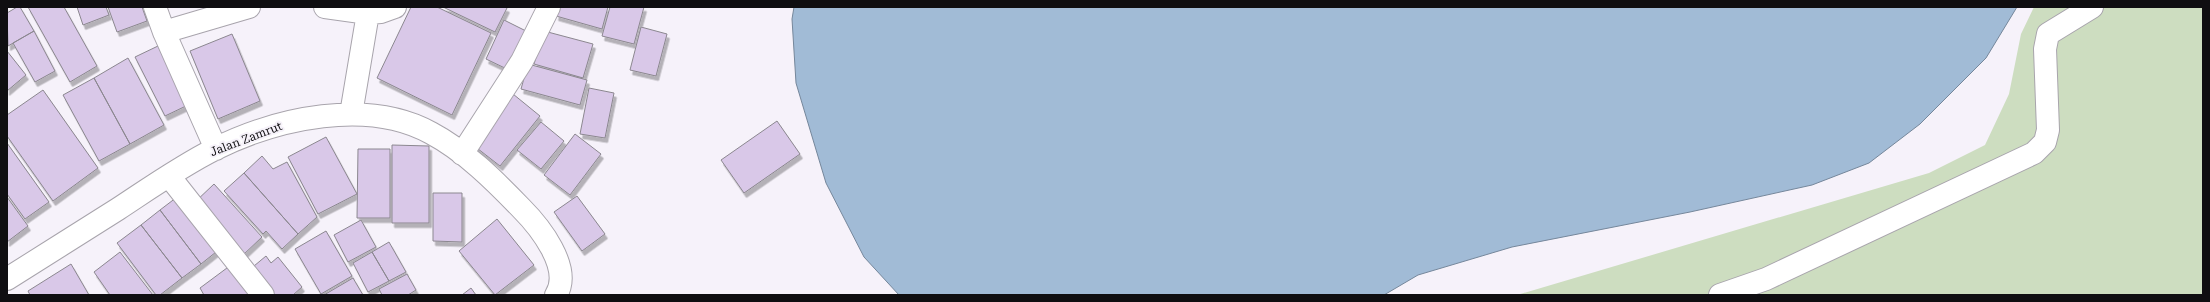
<svg xmlns="http://www.w3.org/2000/svg" width="2210" height="302" font-family="'Roboto Serif',serif">
  <style>
    .green { fill: #cdddc0 }
    .water { fill: #a1bbd6; stroke: #75879b }
    .building { fill: #d9c8e8; stroke: #8b878f; filter: url(#shadow) }
    .lines { fill: none; stroke-linecap: round; stroke-linejoin: round }
    .minor-casing { stroke: #a8a4ac; stroke-width: 24 }
    .minor { stroke: #fff; stroke-width: 22 }
    .labels { text-anchor: middle; stroke-width: 4; stroke-linejoin: round; paint-order: stroke }
    .street-label { font-size: 12px; fill: #0f0e11; stroke: #f6f2fa }
  </style>
  <defs>
    <filter id="shadow"><feDropShadow dx="2.5" dy="4.5" stdDeviation="0" flood-color="#0004"/></filter>
  </defs>
  <rect width="100%" height="100%" fill="#f6f2fa"/>
  <path class="green" d="M2034,7H2203V295H1517L1929,173L1985,145L2009,94L2021,34Z"/>
  <path class="water" d="M794,7H2017L1986,58L1920,124L1869,163L1812,185L1690,212L1512,247L1418,275L1384,295H899L864,257L826,183L796,83L792,19Z"/>
  <path class="building" d="M17,7H20L34,31L8,46L7,13Z
    M28,7H64L97,66L70,82Z
    M77,7H106L109,15L83,25Z
    M108,7H142L147,21L117,32Z
    M411,7H437L491,33L452,115L377,78Z
    M443,7H505L507,8L495,32Z
    M558,7H608L602,29L556,16Z
    M610,7H644L634,44L602,36Z
    M504,20L528,32L509,70L486,59Z
    M641,27L667,34L656,76L630,70Z
    M34,31L55,71L35,82L13,43Z
    M544,31L593,44L583,78L534,64Z
    M232,34L260,101L218,119L190,51Z
    M158,46L188,105L165,116L135,57Z
    M7,51L26,75L7,91Z
    M128,58L164,125L130,144L94,78Z
    M528,64L587,80L580,105L521,89Z
    M94,78L130,144L99,161L63,95Z
    M589,88L614,93L605,138L580,134Z
    M43,90L98,168L53,201L7,136V115Z
    M513,94L540,116L500,166L473,145Z
    M777,121L800,154L744,193L721,160Z
    M541,122L564,141L541,169L517,150Z
    M575,134L601,154L570,195L544,175Z
    M326,137L357,194L318,214L288,157Z
    M7,143L49,202L25,219L7,194Z
    M392,145L429,146V223H392Z
    M358,149H390V218H357Z
    M262,156L273,169L287,162L317,217L298,234L244,173Z
    M244,173L298,234L282,249L266,231L263,234L224,191Z
    M214,184L262,237L242,256L194,203Z
    M433,193H462V242L433,241Z
    M181,194L221,248L201,264L160,210Z
    M577,196L605,234L582,251L554,212Z
    M7,197L28,226L7,242Z
    M160,210L201,264L182,278L141,225Z
    M497,219L534,265L495,295L459,251Z
    M361,220L376,247L348,262L334,235Z
    M141,225L182,278L160,295H156L117,243Z
    M326,231L352,276L321,294L295,249Z
    M389,242L406,272L389,281L372,252Z
    M120,252L153,295H110L94,272Z
    M372,252L389,281L368,292L353,263Z
    M266,256L271,263L278,257L302,287L293,295H267L253,278L259,272L254,266Z
    M235,262L258,295H204L200,288Z
    M71,264L89,295H30L28,291Z
    M407,274L416,290L408,295H382L379,289Z
    M353,278L363,295H324Z
    M471,288L476,295H462Z"/>
  <g class="lines">
    <defs>
      <path id="minor" d="M155,7L164,32L216,149
        M325,7L368,13
        M164,32L249,7
        M351,114L368,13L381,12L395,7
        M462,154L522,61L549,7
        M169,176L263,295
        M7,279C44,256 81,232 118,209C150,188 181,166 215,149C277,118 368,98 431,133C465,151 495,181 521,208C539,226 573,268 556,295
        M1720,295L1766,279L2034,153L2045,142L2048,130L2045,49L2048,34L2092,7"/>
    </defs>
    <use href="#minor" class="minor-casing"/>
    <use href="#minor" class="minor"/>
  </g>
  <g class="labels">
    <g class="street-label">
      <text transform="translate(246 139) rotate(-21)" y="4">Jalan Zamrut</text>
    </g>
  </g>
  <rect width="2210" height="302" fill="none" stroke="#0f0e11" stroke-width="16"/>
</svg>
